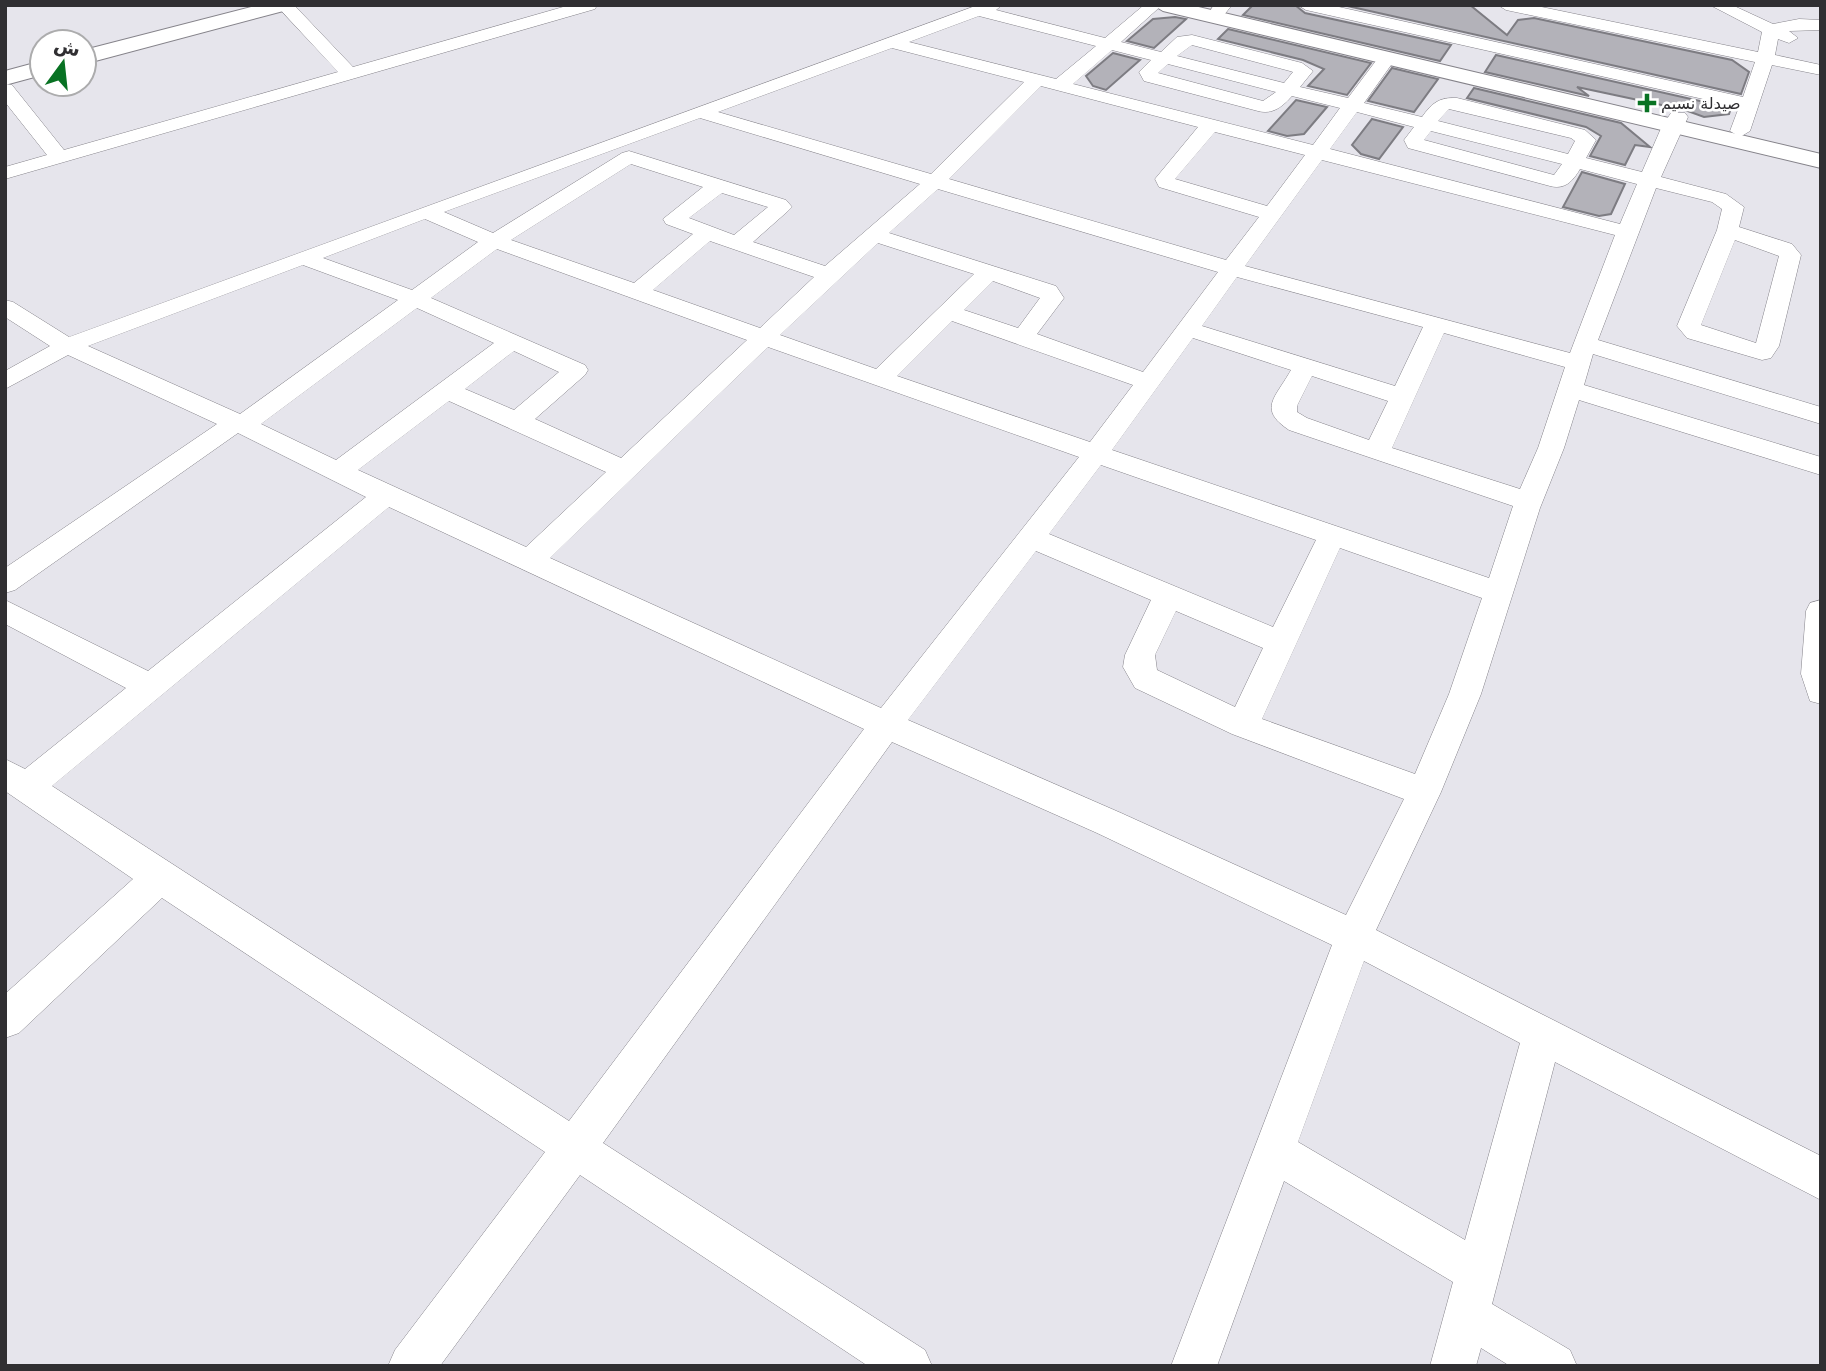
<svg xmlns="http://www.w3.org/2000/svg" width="1826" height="1371" font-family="'DejaVu Sans','Noto Naskh Arabic',sans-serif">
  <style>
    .building { fill: #b3b2b9; stroke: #7d7c82; stroke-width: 2 }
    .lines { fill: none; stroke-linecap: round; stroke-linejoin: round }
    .minor-casing { stroke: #85838a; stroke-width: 1 }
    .tertiary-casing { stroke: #85838a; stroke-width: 2 }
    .minor { fill: #fff; fill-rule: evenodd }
    .tertiary { fill: #fff; fill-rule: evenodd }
    .poi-dot { fill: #087223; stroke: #fff; stroke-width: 2.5 }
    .labels { text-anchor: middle; stroke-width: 5; stroke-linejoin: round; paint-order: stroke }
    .far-poi-label { font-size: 16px; fill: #302f32; stroke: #fff; text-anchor: start }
  </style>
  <rect width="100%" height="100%" fill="#e6e5ec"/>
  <path class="building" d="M1253,5H1295L1305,13L1451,45L1440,61L1243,15Z
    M1343,5H1470L1507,35L1518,20L1534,18L1732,60L1749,72L1741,94Z
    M1175,17L1186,19L1154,48L1127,41L1153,19Z
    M1228,29L1371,63L1347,95L1308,86L1324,69L1303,60L1218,39Z
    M1113,53L1140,60L1106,90L1093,86L1086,76Z
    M1496,55L1731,108L1729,114L1704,117L1685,110L1577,87L1589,96L1485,72Z
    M1392,68L1438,79L1414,112L1368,101Z
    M1474,88L1621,123L1650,147L1635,145L1625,165L1590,156L1601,136L1586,127L1467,98Z
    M1296,100L1327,107L1304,134L1287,136L1268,131Z
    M1372,119L1403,127L1379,159L1361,154L1352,145Z
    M1582,172L1625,184L1611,214L1599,216L1563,207Z"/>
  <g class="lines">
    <defs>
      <path id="minor" d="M276,5H294L353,67L570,5H597L595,9L5,179V167L47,155L5,102V84L12,85L64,150L338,72Z
        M978,5H1002L996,10L1105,38L1144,5H1162L1121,42L1161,52L1177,37L1192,35L1302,63L1313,71L1300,87L1348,98L1381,54H1393L1396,58L1364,103L1422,117C1432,103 1439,97 1457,98L1585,130L1596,140L1586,158L1642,172L1662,126L1671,113H1685L1688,117L1661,177L1726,194L1744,207L1739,227L1792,244L1801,255L1779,346L1771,358L1762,360L1687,338L1677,326L1717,230L1722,209L1712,202L1656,188L1598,340L1821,407V424L1593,354L1584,385L1821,457V475L1579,400L1564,448L1540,508L1481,694L1441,792L1376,930L1821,1156V1200L1555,1062L1492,1304L1570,1350L1577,1366H1510L1481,1348L1476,1366H1430L1453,1282L1284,1181L1217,1366H1171L1332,945L1097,833L892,742L603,1143L925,1350L932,1366H868L580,1175L440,1366H388L395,1350L545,1152L162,898L19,1033L5,1038V994L133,879L5,791V759L25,769L126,688L5,624V600L148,671L366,497L238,433L15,590L5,593V568L217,424L68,355L5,389V371L50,346L5,317V300L13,302L69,337ZM979,16L1096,46L1056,79L909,42ZM1192,45L1290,71L1293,72L1284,83L1177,56ZM892,48L1024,82L931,174L718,112ZM1112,50L1151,60L1139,72L1144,81L1258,111C1273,115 1283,106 1292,96L1340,108L1313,145L1073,84ZM1168,64L1276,92L1263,101L1158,73ZM1041,86L1198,127L1155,179L1159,187L1259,217L1226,260L949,179ZM1449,109L1571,138L1575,141L1568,154L1438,121ZM1357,112L1414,127L1404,140L1408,148L1550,186C1565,190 1573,181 1580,169L1637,184L1620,224L1330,149ZM700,118L920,184L825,266L753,242L788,211L792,207L786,200L629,151L622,153L493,233L444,212ZM1431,131L1562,164L1554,175L1424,140ZM1215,132L1305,155L1267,206L1175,179ZM1322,160L1615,235L1570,353L1245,266ZM631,164L703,187L663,219L666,224L693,234L634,283L511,240ZM938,189L1218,272L1143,372L1037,334L1064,298L1056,286L889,233ZM722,193L768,207L734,235L689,218ZM425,219L478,242L412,290L323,258ZM1735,240L1779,256L1756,343L1701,325ZM710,241L814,277L760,328L653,290ZM878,243L974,274L876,369L780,335ZM497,249L747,340L621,458L535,419L585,375L588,370L585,365L431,298ZM303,265L398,300L240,414L88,346ZM1237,277L1423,327L1395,386L1202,326ZM993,281L1040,298L1018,328L964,310ZM417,308L494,343L336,460L261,424ZM952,321L1133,385L1090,442L897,376ZM1444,333L1565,367L1538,448L1520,489L1392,448ZM1193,338L1291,370C1276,397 1257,409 1289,430L1513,506L1489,578L1112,450ZM768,347L1079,457L881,708L550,558ZM514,351L559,372L514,410L465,389ZM1312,376L1388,401L1369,440L1307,418L1297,412V406ZM449,401L606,472L526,547L358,470ZM1101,465L1316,540L1273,627L1049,534ZM389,507L864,729L569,1121L52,786ZM1340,548L1482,598L1449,694L1415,774L1262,719ZM1036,551L1151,600L1125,655L1123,667L1135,688L1232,734L1404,799L1346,915L1121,813L908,720ZM1176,611L1263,648L1235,707L1157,670L1155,655ZM1364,961L1520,1043L1465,1240L1298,1142Z
        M1214,5H1232L1224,15L1218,16L1210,11Z
        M1298,5H1330L1743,97L1755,62L1506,10L1498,5H1532L1758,52L1762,32L1710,5H1732L1773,24L1799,19L1821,20V30L1789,31L1798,38L1789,43L1778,39L1775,55L1821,65V75L1772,65L1750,131L1740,137L1730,131L1739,107L1306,10Z
        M1821,600V704L1810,701L1801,674L1806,611L1810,603Z"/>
      <path id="tertiary" d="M259,5H294L291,9L84,64V50Z
        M1153,5H1190L1821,154V168L1163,11Z
        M42,61V75L5,85V71Z"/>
    </defs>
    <use href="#minor" class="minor-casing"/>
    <use href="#tertiary" class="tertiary-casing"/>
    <use href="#minor" class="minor"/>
    <use href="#tertiary" class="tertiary"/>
  </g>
  <path class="poi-dot" d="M1643.5 92.5h7v7h7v7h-7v7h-7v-7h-7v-7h7z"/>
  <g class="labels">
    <g class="far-poi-label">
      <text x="1661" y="109">صيدلة نسيم</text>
    </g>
  </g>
  <rect width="1826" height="1371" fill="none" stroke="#302f32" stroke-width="14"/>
  <g transform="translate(63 63) rotate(15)"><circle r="33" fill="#ffffff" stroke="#acacad" stroke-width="2"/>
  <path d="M0-5L12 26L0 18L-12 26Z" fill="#087223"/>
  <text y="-10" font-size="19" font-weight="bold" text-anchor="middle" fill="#302f32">ش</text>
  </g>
</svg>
